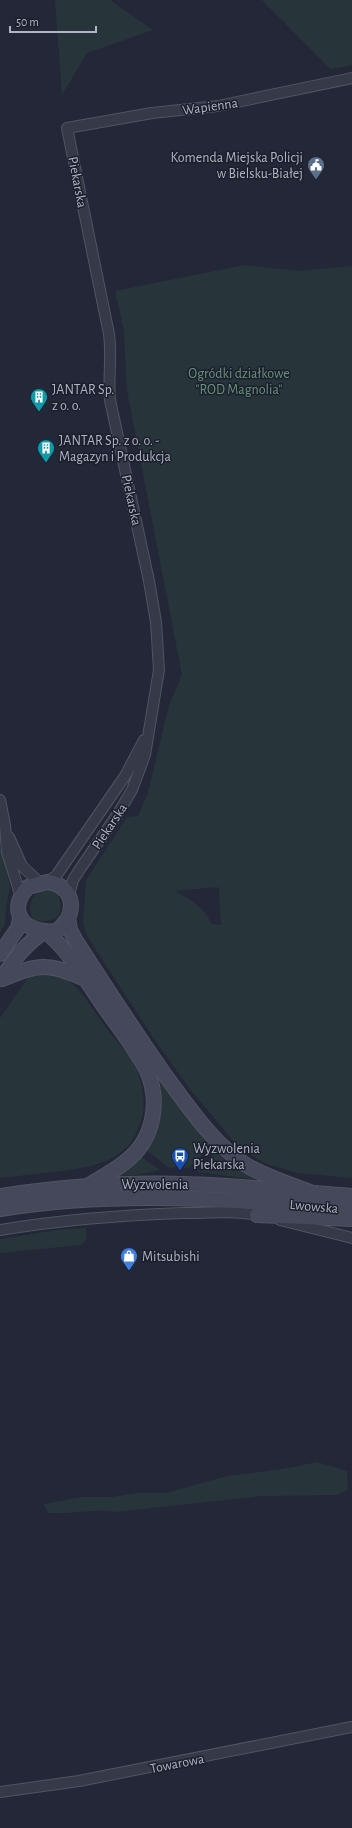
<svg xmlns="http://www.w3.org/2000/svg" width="352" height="1828" viewBox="0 0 352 1828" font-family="'Alegreya Sans',sans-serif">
<rect width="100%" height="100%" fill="#232737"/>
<path fill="#27353b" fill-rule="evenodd" d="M55,0H112L111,1L153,30L87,53L62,95Z
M262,0H352V65L330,69Z
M244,265L298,271L352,266V1178L297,1173L267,1164L249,1154L235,1143L189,1088L156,1042L88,938L85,931L83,922L86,880L127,817L138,816L148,793L169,705L182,675L127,391L124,331L115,291ZM217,887L219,889L221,925L212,924C202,905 193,901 175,891Z
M0,846L10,886L6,908L5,924L0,933Z
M54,889C61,897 66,917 51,920C45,921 41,921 35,923C24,905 32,889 54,889Z
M48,973C52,974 58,975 62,977C79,983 96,1015 107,1029C115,1041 127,1050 133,1062C142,1079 147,1102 141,1121C129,1163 92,1167 54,1172C36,1174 18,1176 0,1178V1018L28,978L34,975Z
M151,1066L212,1145L189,1168H184L183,1165L176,1164L174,1168L168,1167L146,1150C166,1120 161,1099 151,1066Z
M217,1151L230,1162L261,1180L197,1172Z
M142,1157L160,1170L136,1175L116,1176L128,1169Z
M86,1228L87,1239L81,1245L0,1253V1239L57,1230Z
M317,1462L347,1471L348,1490L337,1495L262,1496L115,1512C92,1508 71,1515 48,1513L44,1504L82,1497H112L136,1493H166L227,1476L283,1469Z"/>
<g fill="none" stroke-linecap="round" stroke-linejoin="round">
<g stroke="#515462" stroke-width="12">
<path id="street" d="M0,800L5,825L7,852L21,897
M9,837L22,866L40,883
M47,882L56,876L125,776L144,740
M69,894L73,880L80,869L117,815L132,790L145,755L159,670L156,622L149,581L110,400C108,378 112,357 109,334L67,128L152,113L218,106L352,78
M280,1220L352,1238
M0,1230C61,1220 122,1215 183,1213C208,1213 239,1210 263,1216
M0,1792L79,1781L352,1727"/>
</g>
<g stroke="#515462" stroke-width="16">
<path id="secondary" d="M47,882C57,883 67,888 70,899C72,906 71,913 67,920C64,923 63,926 59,929C54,932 50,932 44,931C19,928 9,907 28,887Z
M68,918L70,930L76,941C105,986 134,1031 165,1075C189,1107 212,1143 246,1165C266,1177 289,1184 310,1192
M45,931C70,951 86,981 105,1008C119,1028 136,1049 147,1071C161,1103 153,1141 125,1162C114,1171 101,1178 89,1185
M0,954L18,928L20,919
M1,979C15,959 24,945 45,931
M2,979C39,964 47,962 85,979
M0,1196C61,1187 121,1182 182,1184C239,1185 295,1192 352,1196
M0,1209C117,1190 234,1199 352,1210
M257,1215L352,1219"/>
</g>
<use href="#street" stroke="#363947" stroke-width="10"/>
<use href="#secondary" stroke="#44485a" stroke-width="14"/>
</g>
<defs>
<g id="civic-pin" transform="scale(0.9)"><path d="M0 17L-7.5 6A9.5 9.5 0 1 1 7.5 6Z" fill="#5c6f8a" stroke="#1b1f2c"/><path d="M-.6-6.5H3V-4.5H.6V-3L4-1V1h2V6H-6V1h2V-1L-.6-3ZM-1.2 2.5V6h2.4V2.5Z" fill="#fff"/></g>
<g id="building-pin" transform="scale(0.9)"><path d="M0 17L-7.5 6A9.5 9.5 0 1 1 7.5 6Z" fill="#0f9aa8" stroke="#1b1f2c"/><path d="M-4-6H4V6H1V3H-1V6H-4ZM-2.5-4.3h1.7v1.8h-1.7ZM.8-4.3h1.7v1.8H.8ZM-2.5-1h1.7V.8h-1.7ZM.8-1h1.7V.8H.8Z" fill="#fff"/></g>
<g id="bus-pin" transform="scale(0.9)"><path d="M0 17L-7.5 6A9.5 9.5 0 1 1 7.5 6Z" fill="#1a4fb4" stroke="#1b1f2c"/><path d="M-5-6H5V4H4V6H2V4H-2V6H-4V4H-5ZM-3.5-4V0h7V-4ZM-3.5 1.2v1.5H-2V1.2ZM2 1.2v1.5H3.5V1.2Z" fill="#fff"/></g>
<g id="shop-pin" transform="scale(0.9)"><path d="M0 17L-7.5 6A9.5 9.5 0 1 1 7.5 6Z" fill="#3f7fe0" stroke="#1b1f2c"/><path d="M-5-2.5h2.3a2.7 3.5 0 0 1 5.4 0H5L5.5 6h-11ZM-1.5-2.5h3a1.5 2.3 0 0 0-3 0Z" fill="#fff"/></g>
</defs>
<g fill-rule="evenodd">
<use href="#civic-pin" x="316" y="165"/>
<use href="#building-pin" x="39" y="397"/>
<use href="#building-pin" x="46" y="448"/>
<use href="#bus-pin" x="180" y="1156"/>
<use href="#shop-pin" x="129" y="1256"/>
</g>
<g text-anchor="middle" stroke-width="3" stroke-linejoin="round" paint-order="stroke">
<g font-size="14" fill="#b1b4c4" stroke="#1b1f2c">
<text transform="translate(210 106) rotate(-8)" y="5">Wapienna</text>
<text transform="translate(78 182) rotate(79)" y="5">Piekarska</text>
<text transform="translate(132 500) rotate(78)" y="5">Piekarska</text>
<text transform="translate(109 826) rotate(-56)" y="5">Piekarska</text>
<text x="155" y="1189">Wyzwolenia</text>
<text transform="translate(314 1206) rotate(5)" y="5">Lwowska</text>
<text transform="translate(177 1763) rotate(-11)" y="5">Towarowa</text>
</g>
<g font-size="14" fill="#b1b4c4" stroke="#1b1f2c" text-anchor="start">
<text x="303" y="162" text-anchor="end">Komenda Miejska Policji<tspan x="303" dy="16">w Bielsku-Białej</tspan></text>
<text x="52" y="394">JANTAR Sp.<tspan x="52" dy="16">z o. o.</tspan></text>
<text x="59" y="445">JANTAR Sp. z o. o. -<tspan x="59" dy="16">Magazyn i Produkcja</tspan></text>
<text x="193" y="1153">Wyzwolenia<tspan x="193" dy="16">Piekarska</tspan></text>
<text x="142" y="1261">Mitsubishi</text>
</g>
<g font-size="14" fill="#6a937c" stroke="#1b1f2c">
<text x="239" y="378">Ogródki działkowe<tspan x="239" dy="16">"ROD Magnolia"</tspan></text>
</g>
</g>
<path d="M10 26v6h86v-6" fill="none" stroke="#b1b4c4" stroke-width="2"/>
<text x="16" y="26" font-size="12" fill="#b1b4c4" stroke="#1b1f2c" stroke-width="3" paint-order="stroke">50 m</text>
</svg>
